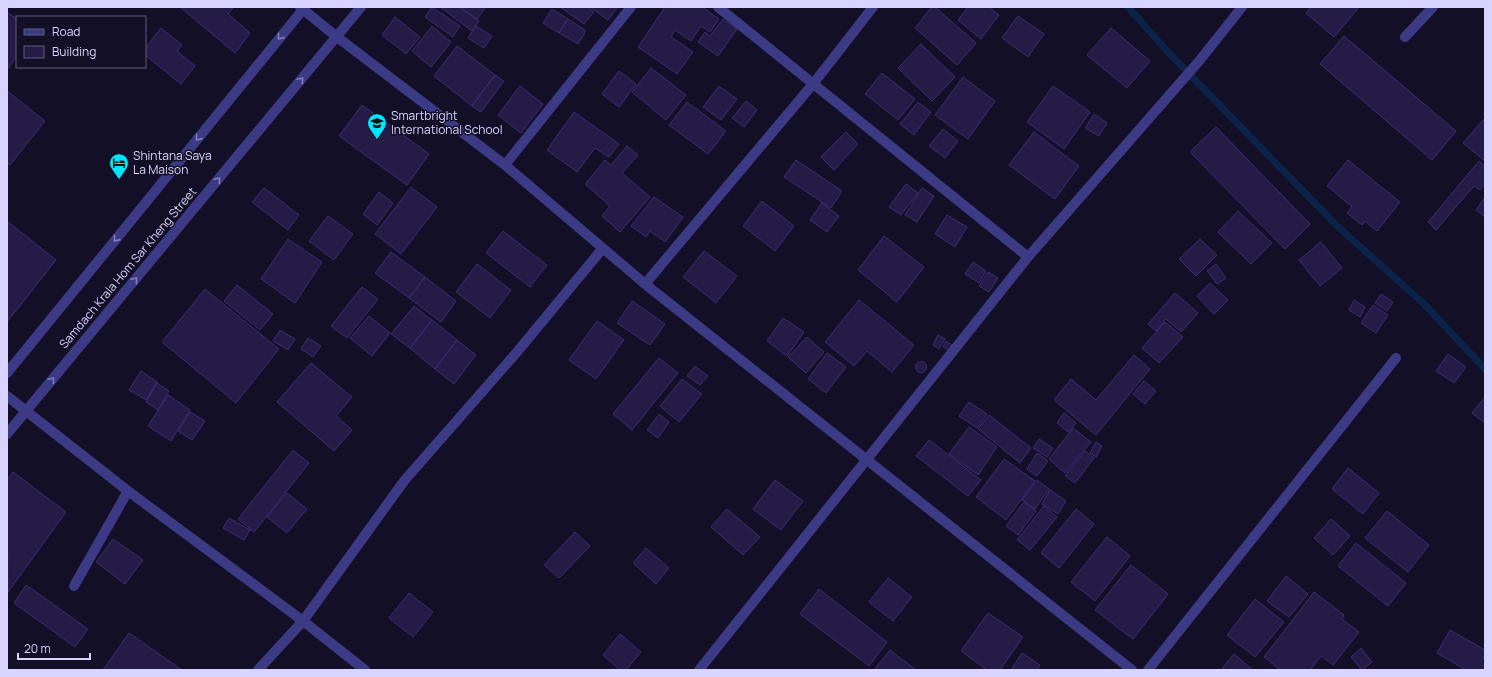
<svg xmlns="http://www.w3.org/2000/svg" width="1492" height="677" viewBox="0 0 1492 677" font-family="Manrope,sans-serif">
<rect width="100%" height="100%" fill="#130f26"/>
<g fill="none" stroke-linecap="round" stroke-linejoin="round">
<path stroke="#0c2248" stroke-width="7" d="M1128,7L1167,51L1335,224L1424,304L1485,369"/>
</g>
<path fill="#241b47" stroke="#3b2d73" d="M180,7H234L228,14L250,33L235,53Z
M432,7L460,26L453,37L425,17Z
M440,7H459L479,21L472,31Z
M460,7H486L477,19Z
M560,7H587L594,12L584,24Z
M590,7H618L608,20Z
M665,7H702L719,19L710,32L701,26L691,41L675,30L671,37L693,52L677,74L638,47Z
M932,7H935L976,43L957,65L915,28Z
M968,7H989L999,15L981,39L958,20Z
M1311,7H1359L1334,37L1306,13Z
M552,9L568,19L559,33L543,23Z
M7,12L17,19V56L7,70Z
M1018,16L1044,34L1028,57L1002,38Z
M395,17L420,37L406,54L382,35Z
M568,19L586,31L578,44L559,33Z
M723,19L737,29L718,56L698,42L705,32L710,36Z
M432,26L451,42L431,67L412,51Z
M476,26L492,36L484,48L468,38Z
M161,28L182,45L177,51L195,66L181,84L145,55V48Z
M1111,28L1150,61L1127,88L1087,55Z
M1344,36L1456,131L1432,160L1320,64Z
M921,44L955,77L932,101L898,68Z
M457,46L495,75L472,106L434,76Z
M651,68L686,95L666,120L632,92Z
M619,71L636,84L619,107L602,94Z
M882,73L915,99L898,120L865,94Z
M495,75L504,81L481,112L472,106Z
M963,77L995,101L968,139L935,115Z
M520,86L543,104L521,133L498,115Z
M719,86L737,99L721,120L703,107Z
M1053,86L1090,112L1064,149L1027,122Z
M7,91L45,121L10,165L7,163Z
M746,101L757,110L744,127L732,118Z
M687,102L726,131L708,154L669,125Z
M918,102L931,112L914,135L900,124Z
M362,105L429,154L407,185L339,136Z
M574,112L619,144L609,157L595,148L577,172L547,150Z
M1094,114L1107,123L1099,136L1085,128Z
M1485,118V161L1463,143Z
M1216,127L1310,224L1285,249L1190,152Z
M943,129L958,141L945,158L929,146Z
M846,132L858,144L834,170L821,157Z
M1034,132L1079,166L1055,199L1009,165Z
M627,146L638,155L622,173L650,197L620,232L602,216L610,206L585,184L605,160L611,165Z
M796,160L842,191L831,208L784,177Z
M1348,160L1400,202L1377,231L1365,221L1362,225L1347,213L1352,207L1327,186Z
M1479,161L1485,166V184L1480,190L1474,186L1436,230L1428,222Z
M906,184L918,193L901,215L889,207Z
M411,187L437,207L401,254L375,234Z
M264,188L299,215L288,230L252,202Z
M922,188L934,196L917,222L905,215Z
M379,192L393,203L377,225L363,214Z
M654,197L683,217L665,242L650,231L646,237L631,226Z
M1485,197V217L1476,210Z
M762,201L794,226L775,251L743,226Z
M822,203L839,216L827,232L810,220Z
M1238,211L1272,243L1251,264L1218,232Z
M947,215L967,227L955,247L935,234Z
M328,216L353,234L334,260L309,241Z
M7,221L56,260L7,322Z
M503,231L547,265L530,287L486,253Z
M884,236L924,267L897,302L858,270Z
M288,239L322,262L295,303L261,279Z
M1200,239L1217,255L1196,276L1179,259Z
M1321,242L1342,268L1320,286L1299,260Z
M704,251L737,276L716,303L683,277Z
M391,252L425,277L409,298L375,273Z
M973,262L986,271L979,283L965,274Z
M477,264L511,290L490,318L456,292Z
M1216,264L1226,278L1217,284L1207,271Z
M988,272L998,278L989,292L979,286Z
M425,277L456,301L441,322L409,298Z
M1210,283L1228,300L1214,314L1197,296Z
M237,285L273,314L260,330L224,301Z
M362,287L378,299L347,338L331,326Z
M205,289L279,349L236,403L162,342Z
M1175,293L1198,313L1181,332L1166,319L1156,331L1148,324Z
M1381,294L1393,302L1387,311L1375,303Z
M859,300L914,345L892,372L867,351L854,366L825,342Z
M1354,300L1365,307L1360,317L1349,310Z
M632,301L665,324L650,345L617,323Z
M1373,305L1388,315L1376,333L1361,323Z
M414,306L432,320L410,348L391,334Z
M369,316L390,333L372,356L350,338Z
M783,318L804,332L787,356L767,341Z
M432,320L457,340L435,369L410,348Z
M597,321L624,340L596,379L569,360Z
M1165,322L1183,337L1159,363L1142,348Z
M280,330L295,339L288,350L273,341Z
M938,335L945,339L939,349L933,345Z
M807,337L824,352L806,373L788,357Z
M308,338L321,346L313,357L301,349Z
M457,340L476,355L454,384L435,369Z
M946,341L953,346L950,351L943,347Z
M827,353L846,367L826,393L808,379Z
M1448,354L1466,367L1454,383L1436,371Z
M1134,355L1150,369L1096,435L1054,400L1071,379L1096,400Z
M659,358L678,373L632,430L613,414Z
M915.5 367a5.5 5.5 0 1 1 11 0a5.5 5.5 0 1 1-11 0Z
M311,363L352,397L336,416L352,430L334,451L277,402Z
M695,366L708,376L700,385L687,376Z
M141,371L157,382L146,400L129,390Z
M682,379L702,394L679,422L660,406Z
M1144,381L1156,391L1145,404L1133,394Z
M157,383L169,391L158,410L146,402Z
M168,395L190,410L171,441L148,426Z
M1485,397V423L1472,413Z
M969,402L987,414L977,428L959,416Z
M190,412L205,421L192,440L178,431Z
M1064,413L1076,423L1068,432L1057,423Z
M659,414L669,422L658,438L647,430Z
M989,415L1031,448L1020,463L978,429Z
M969,427L997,447L978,475L949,454Z
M1073,428L1091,442L1065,473L1049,459Z
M1039,439L1053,448L1047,457L1033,448Z
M929,440L981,480L968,496L916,456Z
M1096,442L1102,446L1096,457L1090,453Z
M293,450L309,463L254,532L238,519Z
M1085,451L1094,458L1075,483L1065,476Z
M1037,453L1048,461L1037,476L1027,469Z
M1004,459L1035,481L1006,520L976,497Z
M1348,468L1379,493L1363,514L1332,489Z
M13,472L66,512L8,592L7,480Z
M775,480L803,501L781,530L753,509Z
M1037,480L1049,489L1035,509L1022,500Z
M1050,490L1066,501L1058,514L1042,504Z
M287,493L307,509L287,533L267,517Z
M1024,502L1036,511L1018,535L1006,526Z
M1044,506L1057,517L1030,550L1017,540Z
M727,509L760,537L743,555L711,527Z
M1076,509L1094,524L1059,568L1041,553Z
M1387,511L1429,545L1408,572L1365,538Z
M229,518L250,530L244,540L223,528Z
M1331,519L1350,536L1333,555L1314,538Z
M575,532L590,546L559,578L544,565Z
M1107,537L1130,556L1095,601L1071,582Z
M113,539L143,560L125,584L96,562Z
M1356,543L1406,583L1388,606L1338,566Z
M646,548L669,568L656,584L633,563Z
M1131,565L1168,594L1133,639L1095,610Z
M1286,576L1308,594L1289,617L1267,601Z
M888,578L912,597L893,621L869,602Z
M26,585L88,629L75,647L14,603Z
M819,589L887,642L869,666L800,614Z
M1314,592L1344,615L1342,619L1359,632L1333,665L1321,656L1310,670H1281L1264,657Z
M409,593L433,612L413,637L389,618Z
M1255,599L1284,622L1255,657L1227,635Z
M988,613L1023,637L1000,670H987L961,651Z
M1450,630L1485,650V655L1481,662L1485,665L1484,670H1466L1437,653Z
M129,633L182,670H103Z
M620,634L641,652L626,670H620L603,655Z
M1361,648L1372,662L1362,670L1351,657Z
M890,650L916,670H874Z
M1022,653L1040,665L1037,670H1011Z
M1234,654L1253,670H1221Z"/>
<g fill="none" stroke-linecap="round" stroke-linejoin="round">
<path stroke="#3d3a85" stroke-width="10" d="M1405,37L1433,7"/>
<path stroke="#3d3a85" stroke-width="10" d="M300,7L337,37L505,165L645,284L1132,670
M718,7L1028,257
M505,165L631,7
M645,284L813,84L873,7
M7,396L128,491L303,621L365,670
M74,586L128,491
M258,670L303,621L404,481L517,352L603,248
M699,670L1028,257L1200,60L1242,7
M1148,670L1396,358"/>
<path stroke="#3d3a85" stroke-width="10" d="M7,373L305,7
M7,434L361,7"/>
</g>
<defs><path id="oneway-chevron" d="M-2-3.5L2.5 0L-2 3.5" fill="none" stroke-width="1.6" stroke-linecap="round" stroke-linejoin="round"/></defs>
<g stroke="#837fbc">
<use href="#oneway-chevron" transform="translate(280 37) rotate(129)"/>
<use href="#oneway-chevron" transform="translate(301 80) rotate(-50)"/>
<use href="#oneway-chevron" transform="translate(198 138) rotate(129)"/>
<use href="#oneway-chevron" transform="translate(218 180) rotate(-50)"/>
<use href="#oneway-chevron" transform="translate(116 239) rotate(129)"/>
<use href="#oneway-chevron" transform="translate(135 280) rotate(-50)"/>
<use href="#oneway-chevron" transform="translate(52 380) rotate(-50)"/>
</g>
<defs>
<g id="school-pin" transform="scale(1)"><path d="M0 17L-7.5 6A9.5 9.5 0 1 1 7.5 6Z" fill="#00e5ff" stroke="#130f26"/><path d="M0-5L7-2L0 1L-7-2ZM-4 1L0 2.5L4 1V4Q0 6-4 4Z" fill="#111"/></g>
<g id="hotel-pin" transform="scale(1)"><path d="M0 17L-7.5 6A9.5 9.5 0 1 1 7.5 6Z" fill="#00e5ff" stroke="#130f26"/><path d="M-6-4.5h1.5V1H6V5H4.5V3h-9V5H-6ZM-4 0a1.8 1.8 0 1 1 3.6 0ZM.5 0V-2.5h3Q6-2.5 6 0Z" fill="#111"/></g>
</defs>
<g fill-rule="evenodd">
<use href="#school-pin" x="377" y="123"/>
<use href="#hotel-pin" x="119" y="163"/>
</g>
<g text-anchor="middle" stroke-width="3" stroke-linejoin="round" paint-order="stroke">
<g font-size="12" fill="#d9d4ff" stroke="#130f26" text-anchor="start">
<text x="391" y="120">Smartbright<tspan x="391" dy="14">International School</tspan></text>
<text x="133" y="160">Shintana Saya<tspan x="133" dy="14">La Maison</tspan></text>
</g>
<g font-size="12" fill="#d9d4ff" stroke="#130f26">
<text transform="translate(128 268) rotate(-50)" y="4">Samdach Krala Hom Sar Kheng Street</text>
</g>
</g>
<rect width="1492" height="677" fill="none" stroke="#d9d4ff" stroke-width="16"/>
<rect x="16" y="16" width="130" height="52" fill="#130f26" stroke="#625e7d"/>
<rect x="24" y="29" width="20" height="6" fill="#3d3a85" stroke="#625e7d"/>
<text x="52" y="36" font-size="12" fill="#d9d4ff">Road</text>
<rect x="24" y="46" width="20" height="12" fill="#241b47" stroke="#625e7d"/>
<text x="52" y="56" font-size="12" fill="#d9d4ff">Building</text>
<path d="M18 653v6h72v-6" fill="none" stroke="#d9d4ff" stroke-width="2"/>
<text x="24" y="653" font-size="12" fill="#d9d4ff" stroke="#130f26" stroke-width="3" paint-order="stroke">20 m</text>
</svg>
